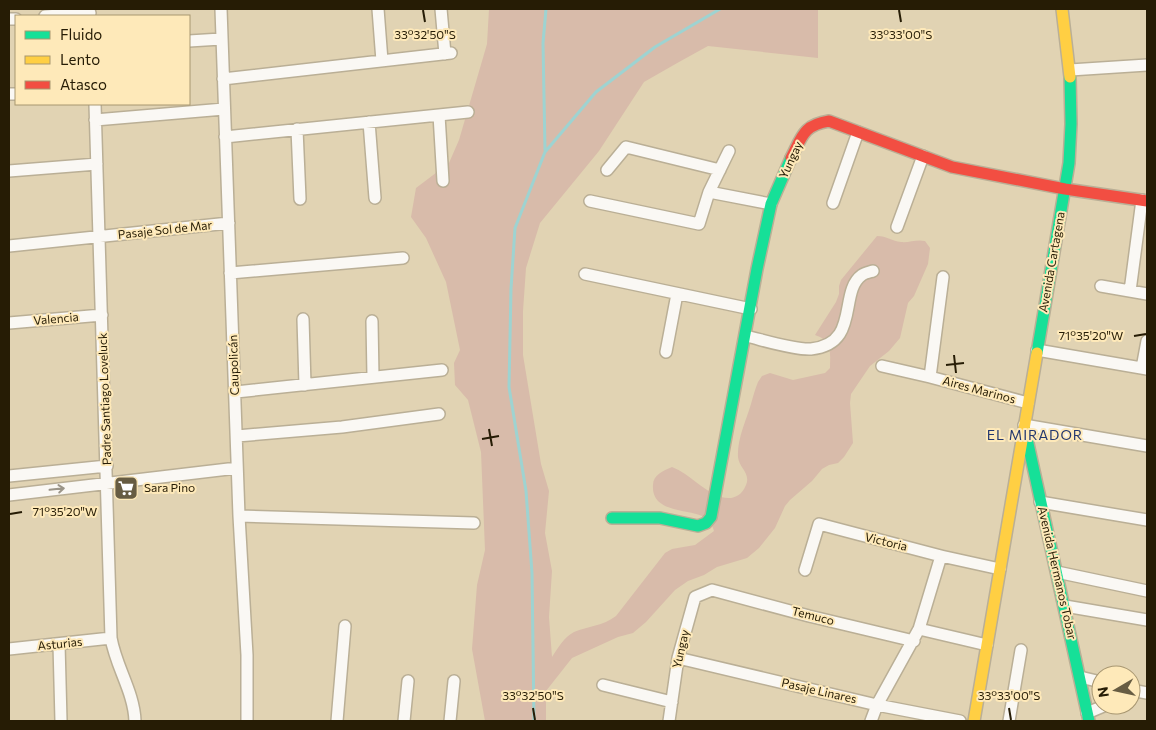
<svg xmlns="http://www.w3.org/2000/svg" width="1156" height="730" viewBox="0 0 1156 730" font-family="Commissioner,sans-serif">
<rect width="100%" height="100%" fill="#e1d3b3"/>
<path fill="#d8bbaa" d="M489,9H818V58L708,46L679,62L644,82L599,151L540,223L526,268L523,311V355L541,464L549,491L545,533L552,571L549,617L552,657C558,648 564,637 574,632C588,626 603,626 616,616L665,553L672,549L695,545L714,531C712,524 709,519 702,516C686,509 651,512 653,485C653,475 663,471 672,467C690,474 703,491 721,497C732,500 741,497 746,485C751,473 739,468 738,457C737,439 746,421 751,404C753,397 755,389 758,382L762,376L770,373L793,380L825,373L830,368C830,352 833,341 815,335L836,302L839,294V286L841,280L877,236C887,236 892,241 901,242C909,243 916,239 925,241L930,248L928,264L914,296L908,303L900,338L889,351L870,366L851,394L850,403L853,443L844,457L838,463L829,465L822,469L812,481L790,500L785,506L775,528L759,548L747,558L717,567L704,575L688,581L675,590L646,622L633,633L618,637L572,658L546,691V721H485L472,649L477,585L485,550L481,452L468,400L455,385L454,363L460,350L446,282L426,238L411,217L416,188L449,163L459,140L487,44Z"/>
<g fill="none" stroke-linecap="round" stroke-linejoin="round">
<path stroke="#9ed3d1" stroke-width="3" d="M545,150L543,43L546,9
M534,721L532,573L526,491L509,387L511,289L515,228L545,152L596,92L655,47L720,9"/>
<g stroke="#baaf96" stroke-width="14">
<path id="street" d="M221,9L239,516L247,655V721
M378,9L382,61
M441,9L445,54
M45,16L90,13
M9,19H16
M189,41L221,39
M1070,70L1147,65
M223,79L451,53
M9,94H16
M95,104L111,638C116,667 134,692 135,721
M439,115L443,181
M95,120L224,109
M369,122L375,198
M297,129L300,199
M225,137L468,112
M607,170L626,147L720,170
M9,171L97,164
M709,192L729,151
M590,201L699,224L709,192L771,204
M833,203L858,132
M897,227L923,156
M9,246L229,223
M230,273L403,258
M585,274L751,309
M1101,286L1147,294
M1130,291L1142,200
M303,319L305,385
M372,321L373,377
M9,323L102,315
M746,336C763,340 794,350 811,349C861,344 838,292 862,275C865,273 870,272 873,271
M1037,350L1147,369
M666,352L677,294
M882,366L930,377L1028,403
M1142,368L1147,341
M930,377L943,277
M236,392L442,370
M1024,425L1147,446
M237,436L342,427L439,414
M9,476L107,466
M9,495L237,468
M1040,502L1147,520
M239,516L474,523
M805,570L819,524L941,556L1000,569
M1057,572L1147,591
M1065,606L1147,620
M919,629L987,645
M59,644L61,721
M9,649L111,638
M678,658L877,705L960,721
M1080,677L1101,682
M603,685L672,702
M1131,690L1147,693
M1087,713L1106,705
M337,721L345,626
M404,721L408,681
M450,721L454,681
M669,721L678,658L695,597L712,590L809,616L914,641
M871,721L877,705L919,629L941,556
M1009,721L1021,650"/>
</g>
<g stroke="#baaf96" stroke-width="14">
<path id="fast" d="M1037,353L1069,163L1071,124L1070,77
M1025,430L1089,721
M612,518H660L698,526L706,523L711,517L757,269L771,204L791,158"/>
</g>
<g stroke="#baaf96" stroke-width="14">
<path id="slow" d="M1062,9L1070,77
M974,721L1037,353"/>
</g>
<g stroke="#baaf96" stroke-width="14">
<path id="jam" d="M791,158C802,137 803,125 829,121L952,167L1065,189L1147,201"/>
</g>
<use href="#street" stroke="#faf8f4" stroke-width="11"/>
<use href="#fast" stroke="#16e098" stroke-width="11"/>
<use href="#slow" stroke="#ffcf43" stroke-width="11"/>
<use href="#jam" stroke="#f24e42" stroke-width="11"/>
</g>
<defs><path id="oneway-shaft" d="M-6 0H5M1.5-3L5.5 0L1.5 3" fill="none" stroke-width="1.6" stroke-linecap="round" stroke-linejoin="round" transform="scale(1.25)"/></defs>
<use stroke="#9b9588" href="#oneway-shaft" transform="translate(57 489) rotate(-6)"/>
<path fill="none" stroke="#261c05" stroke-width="2" d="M423,10L425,22M899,10L901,22M1134,336L1146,334M954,355L956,373M946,365L964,363M489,429L492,446M482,439L499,436M10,514L22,512M533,708L535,720M1009,708L1011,720"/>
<defs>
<g id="supermarket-square" transform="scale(1.25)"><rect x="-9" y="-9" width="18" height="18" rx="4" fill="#675c42" stroke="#fee9b9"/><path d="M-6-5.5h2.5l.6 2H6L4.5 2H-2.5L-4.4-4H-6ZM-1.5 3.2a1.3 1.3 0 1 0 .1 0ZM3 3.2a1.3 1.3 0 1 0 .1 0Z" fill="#fff"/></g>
</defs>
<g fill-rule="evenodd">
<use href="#supermarket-square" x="126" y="488"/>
</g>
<g text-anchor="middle" stroke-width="4" stroke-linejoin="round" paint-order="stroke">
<g font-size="12" fill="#261c05" stroke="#fee9b9">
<text transform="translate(791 160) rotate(-65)" y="4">Yungay</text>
<text transform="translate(165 230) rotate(-6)" y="4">Pasaje Sol de Mar</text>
<text transform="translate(1052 262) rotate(-80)" y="4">Avenida Cartagena</text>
<text transform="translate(56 319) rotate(-5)" y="4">Valencia</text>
<text transform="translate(234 365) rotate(-92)" y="4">Caupolicán</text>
<text transform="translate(979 390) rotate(15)" y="4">Aires Marinos</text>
<text transform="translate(105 399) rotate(-92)" y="4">Padre Santiago Loveluck</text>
<text transform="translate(886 542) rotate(14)" y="4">Victoria</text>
<text transform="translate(1057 573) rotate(77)" y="4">Avenida Hermanos Tobar</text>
<text transform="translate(813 616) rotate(14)" y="4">Temuco</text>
<text transform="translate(60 644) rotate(-6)" y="4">Asturias</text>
<text transform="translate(681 649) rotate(-77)" y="4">Yungay</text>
<text transform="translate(819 691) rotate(13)" y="4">Pasaje Linares</text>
</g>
<g font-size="12" fill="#261c05" stroke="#fee9b9" text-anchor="start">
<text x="144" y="492">Sara Pino</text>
</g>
<g font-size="14" letter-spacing="1" fill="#23376f" stroke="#fee9b9">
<text x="1035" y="440">EL MIRADOR</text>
</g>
</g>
<g font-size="12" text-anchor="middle" fill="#261c05" stroke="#fee9b9" stroke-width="4" stroke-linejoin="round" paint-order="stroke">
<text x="425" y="39">33°32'50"S</text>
<text x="901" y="39">33°33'00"S</text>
<text x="1091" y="340">71°35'20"W</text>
<text x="65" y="516">71°35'20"W</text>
<text x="533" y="700">33°32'50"S</text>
<text x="1009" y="700">33°33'00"S</text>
</g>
<rect width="1156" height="730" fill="none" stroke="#261c05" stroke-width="20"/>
<rect x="15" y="15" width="175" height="90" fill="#fee9b9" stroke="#a89771"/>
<rect x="25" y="31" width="25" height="8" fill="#16e098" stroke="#a89771"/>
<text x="60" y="40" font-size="15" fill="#261c05">Fluido</text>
<rect x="25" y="56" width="25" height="8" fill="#ffcf43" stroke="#a89771"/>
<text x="60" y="65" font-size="15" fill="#261c05">Lento</text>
<rect x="25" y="81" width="25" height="8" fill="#f24e42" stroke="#a89771"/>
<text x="60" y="90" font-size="15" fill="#261c05">Atasco</text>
<g transform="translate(1116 690) rotate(261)"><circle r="24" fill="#fee9b9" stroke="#a89771"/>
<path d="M0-4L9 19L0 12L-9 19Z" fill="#675c42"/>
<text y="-8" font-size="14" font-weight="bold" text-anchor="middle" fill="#261c05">N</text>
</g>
</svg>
